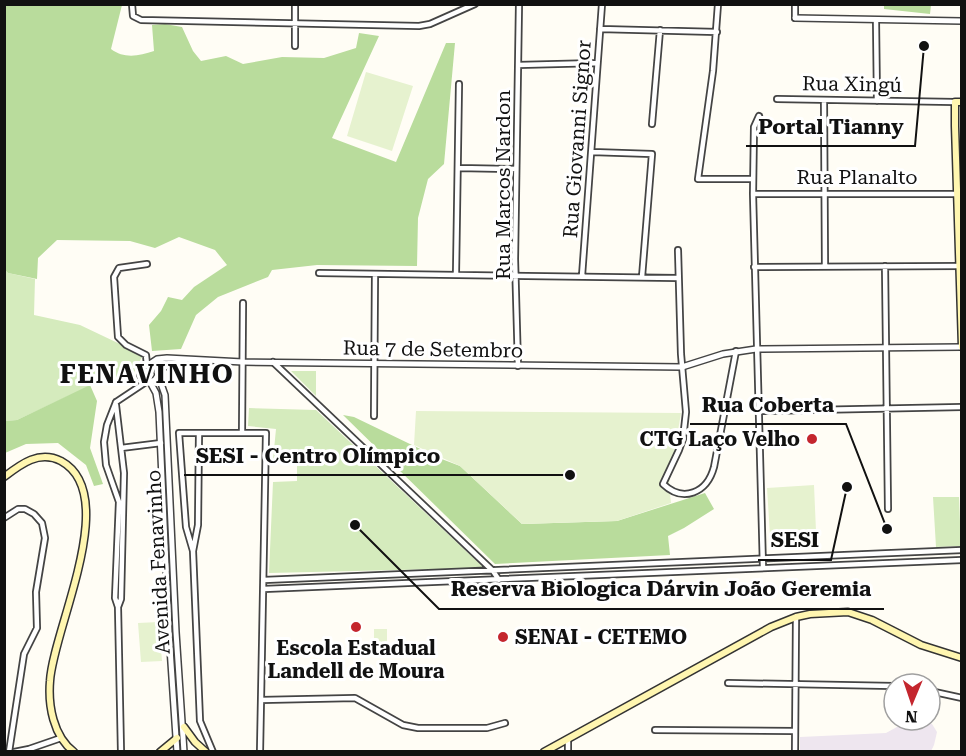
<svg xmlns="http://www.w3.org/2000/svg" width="966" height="756" viewBox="0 0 966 756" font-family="'Roboto Serif',serif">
<rect width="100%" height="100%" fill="#fffdf5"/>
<path fill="#eee6ef" d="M919,721L932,724L937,732L934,745L931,751H800V737L886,733L906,722Z"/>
<path fill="#d5ebbd" d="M4,269L8,273L35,279L34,315L80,325L143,355L129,382L111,376L17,420L5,421Z
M291,371H316V396Z
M249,408L316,410L484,568L269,573L273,482L297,481V462L273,460L276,429L248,426Z
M933,497H959L961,546L936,547Z"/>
<path fill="#b9dc9c" d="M4,5H122L111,49C124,59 139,56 154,51L152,25L165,24L182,27L193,51L201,61L226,56L243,64L282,57L324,58L356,48L359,33L379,36L332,138L396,162L446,43H455L444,164L428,179L418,218L417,266L317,265L272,270L268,277L218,297L196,315L181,349L152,351L149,325L161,311L168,297L182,300L194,287L227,265L215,250L179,237L155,248L130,241L57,240L38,258L37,279L8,273L4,269Z
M884,5V4L931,5L930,14L884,9Z
M90,385L97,401L90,448L103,484L94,486L86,465L58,443L26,444L5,453V421L17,420Z
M343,415L354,417L439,458L460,466L522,524L617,521L705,493L714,509L684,528L668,536L670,555L495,564Z"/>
<path fill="#e6f2cf" d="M366,72L413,86L392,151L347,136Z
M416,411L681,413L669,484L671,503L617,521L522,524L460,466L414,445Z
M814,485L816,531L770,535L767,488Z
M159,622L162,661L141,662L138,623Z
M374,629H387V649H374Z"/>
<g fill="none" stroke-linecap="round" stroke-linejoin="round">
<g stroke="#444" stroke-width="8">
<path id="minor" d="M132,4L133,16L141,20L419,26L430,24L475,4
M295,4V46
M718,4L713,71L698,179H753
M795,18V4
M876,20L877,101
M600,29L717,32
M518,65L597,63
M777,99L955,102
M824,100L825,266
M759,116L754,127L753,194L763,568
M652,124L660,30
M592,152L652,154L642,277
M458,168L516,169
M753,194H956
M678,250L681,354L686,412L683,439L679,450L663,484C683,503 707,493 714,467L736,351
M147,264L119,268L114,277L118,337L126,345L146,355L147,365
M885,266L888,509
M754,267L961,266
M319,273L678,278
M456,274L459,84
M582,276L602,4
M273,362L493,571L499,580
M518,366L515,259L519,4
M116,402L107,425L104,442L106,465L119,502L115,598L118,607L121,752
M116,402L146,382
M116,405L124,473L121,599L118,607
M758,411L962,407
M374,416L375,274
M242,433L243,303
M121,448L161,443
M4,518L18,509H25L34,514L42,523L45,538L36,592L37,628L24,654L9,752
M193,551L198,525L199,433
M264,580L962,550
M264,589L962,560
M728,683L894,686
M930,691L962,698
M261,700L355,698L403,725L418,728H487L505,723
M655,730L795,731
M14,752L29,749L61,738
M213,752L200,721L193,551L186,527L179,433H266L260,752
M568,752V739
M795,752L796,617"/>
</g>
<g stroke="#444" stroke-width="8">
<path id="tertiary" d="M795,18L962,21
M140 373a9 9 0 1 1 18 0a9 9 0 1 1-18 0Z
M148,365L157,359L167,358L243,362L682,367L723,354L756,349L961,347
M157,370L180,361
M157,372L165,395L176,632L184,752
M150,382L156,393L159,412L169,633L177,752"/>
</g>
<g stroke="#333" stroke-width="9">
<path id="secondary" d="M962,102H955V126L962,347
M4,477C21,464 39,450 61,461C122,494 53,629 50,681C48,705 53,736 74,752
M184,727L195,742L206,752
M160,752L177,738
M544,752L771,627L796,617L810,614L848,612L872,620L921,645L962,658"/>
</g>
<use href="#minor" stroke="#fff" stroke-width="4.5"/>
<use href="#tertiary" stroke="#fff" stroke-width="5"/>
<use href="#secondary" stroke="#fff6b0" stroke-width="6"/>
</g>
<g fill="#c4262e" stroke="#fff" stroke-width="2">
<circle cx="812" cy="439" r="6"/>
<circle cx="356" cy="627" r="6"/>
<circle cx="503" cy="637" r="6"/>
</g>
<g text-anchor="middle" stroke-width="6" stroke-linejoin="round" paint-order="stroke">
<g font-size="20" fill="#111" stroke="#fff">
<text transform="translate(852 84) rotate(1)" y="7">Rua Xingú</text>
<text transform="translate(577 139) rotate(-86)" y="7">Rua Giovanni Signor</text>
<text x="857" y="184">Rua Planalto</text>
<text transform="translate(503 185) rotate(-90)" y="7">Rua Marcos Nardon</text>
<text transform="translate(433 349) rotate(1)" y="7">Rua 7 de Setembro</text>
<text transform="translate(158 562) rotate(-93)" y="7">Avenida Fenavinho</text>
</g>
<g font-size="20" font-weight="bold" fill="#111" stroke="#fff" text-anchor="end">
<text x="800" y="446">CTG Laço Velho</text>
<text x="515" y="644" text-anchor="start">SENAI - CETEMO</text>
<text x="356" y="655" text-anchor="middle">Escola Estadual<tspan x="356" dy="23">Landell de Moura</tspan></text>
</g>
<g font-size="26" font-weight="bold" letter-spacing="1.5" fill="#111" stroke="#fff">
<text x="147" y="383">FENAVINHO</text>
</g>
</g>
<path fill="none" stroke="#111" stroke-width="2" d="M924 46L915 146H746M887 529L846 424H690M570 475L453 475H184M847 487L831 560H758M355 525L439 609H884"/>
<g fill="#111" stroke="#fff" stroke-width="2">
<circle cx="924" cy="46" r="6"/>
<circle cx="887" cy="529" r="6"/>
<circle cx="570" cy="475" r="6"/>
<circle cx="847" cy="487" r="6"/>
<circle cx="355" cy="525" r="6"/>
</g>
<g font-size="21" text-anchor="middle" font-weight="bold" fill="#111" stroke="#fff" stroke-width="6" stroke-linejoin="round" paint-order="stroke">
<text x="831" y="134">Portal Tianny</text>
<text x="768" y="412">Rua Coberta</text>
<text x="318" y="463">SESI - Centro Olímpico</text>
<text x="795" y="547">SESI</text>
<text x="661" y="596">Reserva Biologica Dárvin João Geremia</text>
</g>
<rect width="966" height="756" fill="none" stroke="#111111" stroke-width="12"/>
<g transform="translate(912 702) rotate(182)"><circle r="28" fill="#ffffff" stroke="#a0a0a0" stroke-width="1.5"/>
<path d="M0-4.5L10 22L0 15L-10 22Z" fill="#c4262e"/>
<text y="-9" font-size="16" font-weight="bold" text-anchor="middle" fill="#111111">N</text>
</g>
</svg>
